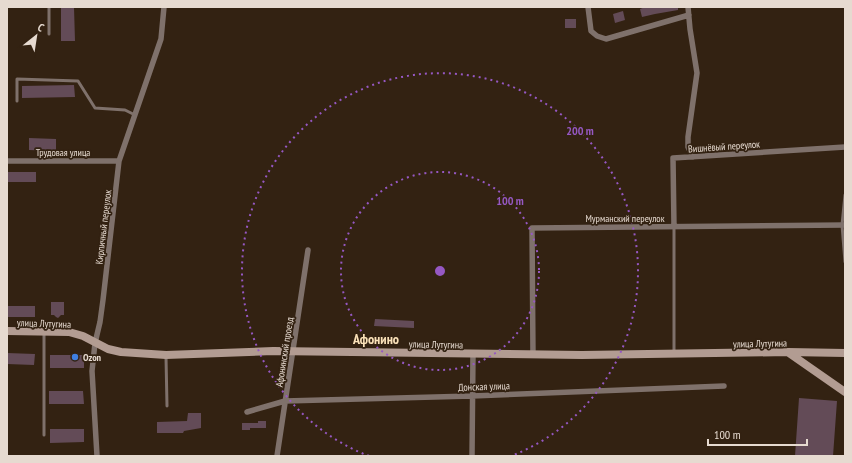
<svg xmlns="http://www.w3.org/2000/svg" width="852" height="463" viewBox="0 0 852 463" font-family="'PT Sans Narrow',sans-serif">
<rect width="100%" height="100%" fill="#332212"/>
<path fill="#634b57" d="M61,7H74L75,41H61Z
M645,7H678V10L655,14L642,17L640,9Z
M623,11L625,20L615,23L613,14Z
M565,19H576V28H565Z
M74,85L75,97L22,98V86Z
M29,138L56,139V151L29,150Z
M7,172H36V182H7Z
M51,302H64V315H61L58,318L56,317L54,315H51Z
M7,306H35V317H7Z
M375,319L414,321V328L374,326Z
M7,353L35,354L34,365L7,364Z
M50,355H84V368H50Z
M49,391H83L84,404H49Z
M799,398L837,401L833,456H795Z
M188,413H201V428L184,431L183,433H157V422L187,421Z
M258,421H266V428H250V430H242V423H258Z
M50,429H84V442L50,443Z"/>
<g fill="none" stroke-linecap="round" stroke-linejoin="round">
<path stroke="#7f716b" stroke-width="3" d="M49,34V7
M17,101V79L78,81L95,108L125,110L135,115
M845,195L842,225L845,262
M674,353V227
M166,357L167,406
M44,435V332"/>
<path stroke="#7f716b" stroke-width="5.5" d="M588,7L591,31L597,36L606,39L689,15
M688,7L690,29L697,73L688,137V147L693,157
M7,161H119
M674,227L673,158L845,147
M533,355L532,228L845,225
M247,412L285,401L472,396L724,386
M97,456L92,371L95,343L100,322L103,300L119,161L161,39L164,7
M277,456L308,250
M472,456L473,354"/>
<path stroke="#b29c92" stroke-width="8" d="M7,331L69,332L83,336L108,349L121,352L166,355L273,351L582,355L788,352L845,353
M789,353L845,392"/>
</g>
<g fill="none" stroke="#9658c3" stroke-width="2" stroke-dasharray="2 4">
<circle cx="440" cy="271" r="99"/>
<path d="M369 456A198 198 0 1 1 511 456"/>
</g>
<circle fill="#3f7fe0" stroke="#332212" stroke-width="1.5" cx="75" cy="357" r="4"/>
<g text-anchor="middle" stroke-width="3.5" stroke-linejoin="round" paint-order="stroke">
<g font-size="10" fill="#e6dad0" stroke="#332212">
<text transform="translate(724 146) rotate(-4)" y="4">Вишнёвый переулок</text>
<text x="63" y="156">Трудовая улица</text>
<text x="625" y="222">Мурманский переулок</text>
<text transform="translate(103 227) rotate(-83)" y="4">Кирпичный переулок</text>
<text transform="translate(44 323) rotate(2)" y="4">улица Лутугина</text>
<text transform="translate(760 343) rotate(-1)" y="4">улица Лутугина</text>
<text transform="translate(436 344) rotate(1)" y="4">улица Лутугина</text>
<text transform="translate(284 352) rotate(-81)" y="4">Афонинский проезд</text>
<text transform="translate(484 386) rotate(-2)" y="4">Донская улица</text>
</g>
<g font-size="10" font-weight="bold" fill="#e6dad0" stroke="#332212" text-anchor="start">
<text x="83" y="361">Ozon</text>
</g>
<g font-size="14" font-weight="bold" fill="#fae1b8" stroke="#332212">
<text x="376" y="344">Афонино</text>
</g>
</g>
<circle cx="440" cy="271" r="6" fill="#9658c3" stroke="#332212" stroke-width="2"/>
<g font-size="12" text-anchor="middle" font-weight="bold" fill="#9658c3" stroke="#332212" stroke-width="3.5" stroke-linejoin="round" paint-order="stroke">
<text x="580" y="135">200 m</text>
<text x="510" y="205">100 m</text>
</g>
<rect width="852" height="463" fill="none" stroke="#e6dad0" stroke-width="16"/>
<g transform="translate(36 36) rotate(30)" stroke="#332212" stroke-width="3" paint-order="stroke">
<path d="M0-3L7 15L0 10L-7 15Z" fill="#e6dad0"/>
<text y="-6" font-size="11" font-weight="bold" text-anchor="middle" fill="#e6dad0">С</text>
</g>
<path d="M708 439v6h99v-6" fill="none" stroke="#e6dad0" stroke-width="2"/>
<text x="714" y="439" font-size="12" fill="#e6dad0" stroke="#332212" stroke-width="3" paint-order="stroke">100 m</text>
</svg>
